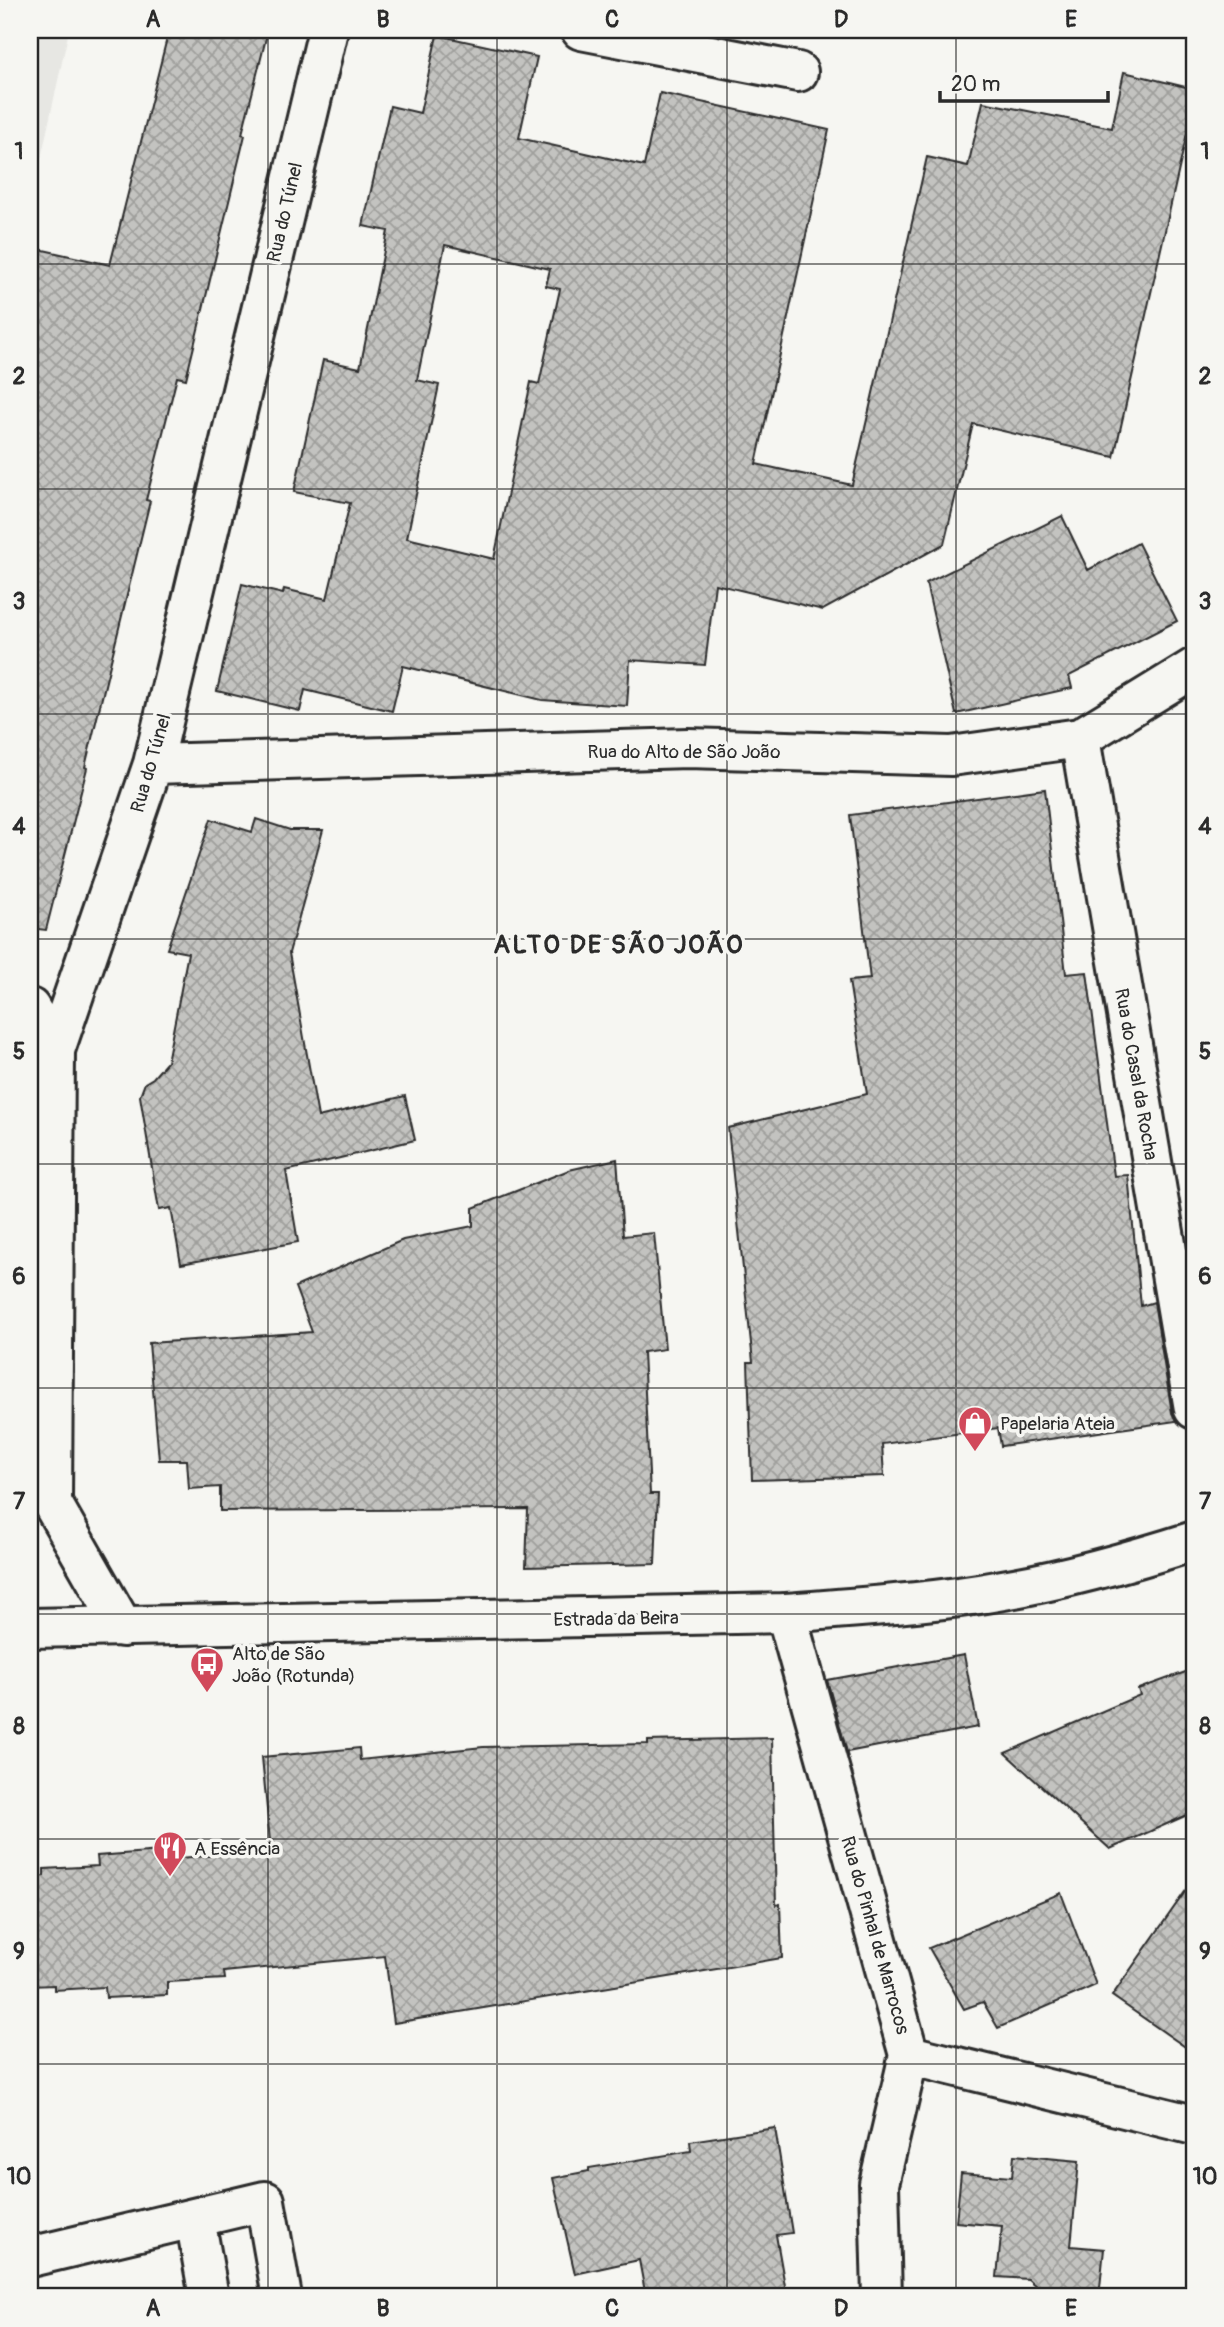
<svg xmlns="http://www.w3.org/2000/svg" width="1224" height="2327" viewBox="0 0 1224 2327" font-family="Pangolin,sans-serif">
<defs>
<pattern id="building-cross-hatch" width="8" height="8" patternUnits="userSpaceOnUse" patternTransform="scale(1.75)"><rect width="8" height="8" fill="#c3c3c0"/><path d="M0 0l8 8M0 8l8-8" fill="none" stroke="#9f9f9c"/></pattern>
</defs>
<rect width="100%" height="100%" fill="#f6f6f2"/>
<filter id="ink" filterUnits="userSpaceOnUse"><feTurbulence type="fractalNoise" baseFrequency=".0143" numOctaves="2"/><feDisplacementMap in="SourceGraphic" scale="14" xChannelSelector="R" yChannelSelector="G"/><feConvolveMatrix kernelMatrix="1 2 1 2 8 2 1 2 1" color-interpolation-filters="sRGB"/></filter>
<g filter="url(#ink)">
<path fill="#e7e7e3" d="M30,30H69L30,209Z"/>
<path fill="url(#building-cross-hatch)" stroke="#2b2b2b" stroke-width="2" fill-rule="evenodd" d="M169,30H268L242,134L245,135L186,379L177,377L146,500L150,501L85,767L87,768L46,930L30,928V247L110,265Z
M437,35L537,57L519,138L644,166L660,93L829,130L756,464L852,485L927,157L968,166L983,102L1112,128L1124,72L1194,89V102L1114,457L973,424L944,544L823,610L715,584L705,665L630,660L627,706L542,700L403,666L392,711L305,690L300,711L217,691L242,584L283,594L284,589L327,599L350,503L294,492L323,360L360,368L388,231L363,226L390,106L420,113ZM445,245L550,269L546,286L560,289L539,384L531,382L494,559L407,538L439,385L417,380Z
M1062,516L1088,570L1138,543L1177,621L1069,676L1072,688L956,714L926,583Z
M1045,789L1066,974L1087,972L1114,1176L1128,1175L1141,1306L1154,1302L1172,1413L1176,1421L1001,1446L998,1428L882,1444L884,1476L752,1480L748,1362H753L728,1128L867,1094L849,981L870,979L850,815Z
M211,819L252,832L256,819L290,830H323L289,953L318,1117L405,1096L415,1140L286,1171L298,1242L181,1264L171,1208L159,1210L140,1096L145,1083L153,1078L167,1062L188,953L167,949Z
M617,1159L623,1236L654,1233L665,1349L643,1352L650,1494H658L655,1564L526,1567L528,1509L220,1511V1487L189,1489L187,1460H159L149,1343L312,1332L295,1287L403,1240L473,1226V1208L569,1170Z
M964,1655L978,1727L847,1752L827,1680Z
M1194,1669V1812L1110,1849L1005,1753L1140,1695L1138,1689Z
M772,1738L776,1905L780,1904L782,1958L394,2023L385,1956L224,1972L225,1979L167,1982V1995L106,1998L105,1987L54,1990V1985L30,1986V1877L44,1876V1869L98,1866L97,1856L160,1851L161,1859L271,1852L262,1757L359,1748L360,1760L483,1747L648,1744V1741Z
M1194,1879V2053L1112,1996Z
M1061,1893L1096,1985L998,2028L983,2002L964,2009L929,1948Z
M775,2128L792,2233L776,2235L787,2297H646L639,2260L575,2274L553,2178L589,2171V2168L691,2151L690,2141Z
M1014,2155L1079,2161L1071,2246L1104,2249L1099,2297H1048L1028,2279L997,2277L1002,2226L956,2222L961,2173L1012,2177Z"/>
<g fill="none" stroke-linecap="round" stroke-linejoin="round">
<g stroke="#2b2b2b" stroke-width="44">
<path id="street" d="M581,30L798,72
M1080,738L1194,1409
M153,764L688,748L951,756L1080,738L1194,668
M30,1008L55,1050
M52,1503L55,1050L153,764L328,30
M52,1503L123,1627
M786,1613L909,2055L1194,2125
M195,2218L209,2297
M30,2257L265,2201L282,2297
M882,2297L879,2184L909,2055"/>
</g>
<g stroke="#2b2b2b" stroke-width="44">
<path id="secondary" d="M30,1628L786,1613C859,1607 932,1603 1003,1590C1068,1579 1131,1561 1194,1541"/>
</g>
<use href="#street" stroke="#f6f6f2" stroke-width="38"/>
<use href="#secondary" stroke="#f6f6f2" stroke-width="38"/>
</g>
</g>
<path fill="none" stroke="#2b2b2b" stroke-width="2" stroke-opacity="0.55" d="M268,30V2297M497,30V2297M727,30V2297M956,30V2297M30,264H1194M30,489H1194M30,714H1194M30,939H1194M30,1164H1194M30,1388H1194M30,1614H1194M30,1839H1194M30,2064H1194"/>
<defs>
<g id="shop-pin" transform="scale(1.75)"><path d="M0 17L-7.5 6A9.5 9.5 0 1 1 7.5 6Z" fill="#d1495b" stroke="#f6f6f2"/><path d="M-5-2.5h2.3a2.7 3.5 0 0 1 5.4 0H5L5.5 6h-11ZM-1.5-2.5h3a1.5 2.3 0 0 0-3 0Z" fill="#fff"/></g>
<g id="bus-pin" transform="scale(1.75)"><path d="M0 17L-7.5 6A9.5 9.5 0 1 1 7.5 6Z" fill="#d1495b" stroke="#f6f6f2"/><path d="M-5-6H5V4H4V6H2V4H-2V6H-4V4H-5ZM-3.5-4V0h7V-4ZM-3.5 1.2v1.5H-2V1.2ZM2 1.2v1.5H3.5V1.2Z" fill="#fff"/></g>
<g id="restaurant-pin" transform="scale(1.75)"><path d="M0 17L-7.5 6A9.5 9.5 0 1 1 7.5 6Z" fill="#d1495b" stroke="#f6f6f2"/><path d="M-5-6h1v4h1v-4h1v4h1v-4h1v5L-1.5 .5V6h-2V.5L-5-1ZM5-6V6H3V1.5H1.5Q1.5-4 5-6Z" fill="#fff"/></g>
</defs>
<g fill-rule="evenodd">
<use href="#shop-pin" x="975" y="1423"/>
<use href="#bus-pin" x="207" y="1664"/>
<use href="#restaurant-pin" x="170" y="1848"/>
</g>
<g text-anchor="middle" stroke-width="7" stroke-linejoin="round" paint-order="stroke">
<g font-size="19" fill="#2b2b2b" stroke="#f6f6f2">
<text transform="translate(284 212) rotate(-77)" y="7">Rua do Túnel</text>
<text x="684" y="758">Rua do Alto de São João</text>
<text transform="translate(150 763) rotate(-74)" y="7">Rua do Túnel</text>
<text transform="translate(1137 1074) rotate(80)" y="7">Rua do Casal da Rocha</text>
<text transform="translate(616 1618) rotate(-1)" y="7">Estrada da Beira</text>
<text transform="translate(876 1935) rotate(74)" y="7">Rua do Pinhal de Marrocos</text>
</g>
<g font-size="19" fill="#2b2b2b" stroke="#f6f6f2" text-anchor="start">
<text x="1000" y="1430">Papelaria Ateia</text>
<text x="232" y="1660">Alto de São<tspan x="232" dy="22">João (Rotunda)</tspan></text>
<text x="194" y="1855">A Essência</text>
</g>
<g font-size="26" font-weight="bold" letter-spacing="2" fill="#2b2b2b" stroke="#f6f6f2">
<text x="619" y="953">ALTO DE SÃO JOÃO</text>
</g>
</g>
<rect width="1224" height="2327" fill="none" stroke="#f6f6f2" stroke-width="77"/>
<path d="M940 91v10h168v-10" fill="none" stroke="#2b2b2b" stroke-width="3.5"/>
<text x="951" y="91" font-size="21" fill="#2b2b2b" stroke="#f6f6f2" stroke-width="5" paint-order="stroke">20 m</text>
<rect x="38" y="38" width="1148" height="2250" fill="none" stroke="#2b2b2b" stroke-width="2.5"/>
<g font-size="23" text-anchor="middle" font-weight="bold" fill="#2b2b2b">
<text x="153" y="27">A</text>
<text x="383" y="27">B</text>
<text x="612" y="27">C</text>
<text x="841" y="27">D</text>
<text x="1071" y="27">E</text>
<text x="19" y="159">1</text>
<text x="1205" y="159">1</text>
<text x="19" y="384">2</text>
<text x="1205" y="384">2</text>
<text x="19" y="609">3</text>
<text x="1205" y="609">3</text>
<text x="19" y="834">4</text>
<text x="1205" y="834">4</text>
<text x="19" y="1059">5</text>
<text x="1205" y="1059">5</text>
<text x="19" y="1284">6</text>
<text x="1205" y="1284">6</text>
<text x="19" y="1509">7</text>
<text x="1205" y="1509">7</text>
<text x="19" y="1734">8</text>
<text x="1205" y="1734">8</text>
<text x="19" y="1959">9</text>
<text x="1205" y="1959">9</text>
<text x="19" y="2184">10</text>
<text x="1205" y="2184">10</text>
<text x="153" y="2316">A</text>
<text x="383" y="2316">B</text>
<text x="612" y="2316">C</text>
<text x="841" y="2316">D</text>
<text x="1071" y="2316">E</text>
</g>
</svg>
